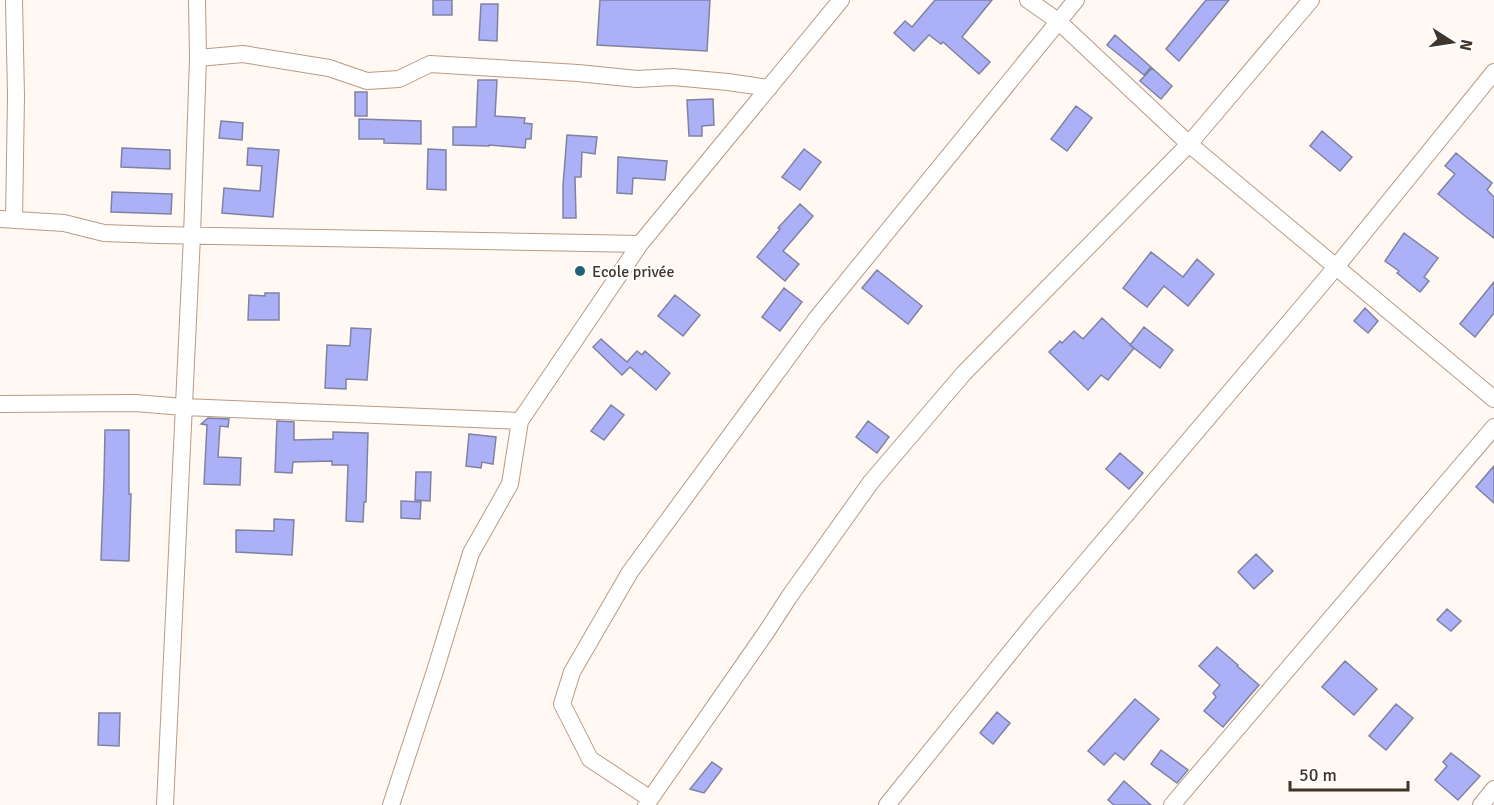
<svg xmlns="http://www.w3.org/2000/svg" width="1494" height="805" viewBox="0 0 1494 805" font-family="Signika,sans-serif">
<rect width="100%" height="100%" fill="#fff8f3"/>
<path fill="#acb1f7" stroke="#7f82a2" stroke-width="1.5" d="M433,0H452V15H433Z
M600,0H710L707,51L597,45Z
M935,0H992L962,37L990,62L979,74L943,42L941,44L929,35L914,51L894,33L905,21L912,27Z
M1206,0H1229L1179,61L1166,49Z
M481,4H498L497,41L479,40Z
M1115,35L1151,67L1144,75L1107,45Z
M1152,68L1172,86L1161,99L1140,81Z
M478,80H497L495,116L525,118L524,123L532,124L531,139H526L525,148L489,145V146L453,145V127H476Z
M355,92H367V116H355Z
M713,99L714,125L702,126V136H689L687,100Z
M1076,106L1092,118L1067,151L1051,139Z
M359,119L421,121V144L384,143V139H359Z
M221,121L243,123L242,140L219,138Z
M1322,131L1352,157L1340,171L1310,146Z
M567,135L597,137L595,154L582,152L581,177H575L576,218H563V185Z
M122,148L170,150V169L121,167Z
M248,148L279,150L273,217L222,213L224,188L260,191L262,166L247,165Z
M428,149L446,150V190L427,189Z
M804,149L821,162L800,190L782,177Z
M1456,153L1492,183L1487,190L1494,197V238L1465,216L1438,194L1455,174L1445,166Z
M618,157L667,161L665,180L633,178L632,194L617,193Z
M112,192L172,194L171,214L111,212Z
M800,204L813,216L783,251L799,264L785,281L757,257L780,229L778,228Z
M1404,233L1438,258L1424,277L1429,281L1420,292L1397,273L1399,271L1385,261Z
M1151,252L1183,277L1197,259L1214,274L1188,306L1164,286L1147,307L1123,288Z
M877,270L922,306L908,324L862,288Z
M1494,282V313L1475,337L1460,324Z
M784,288L802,302L780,331L762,317Z
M265,293H279V320H248L249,295L265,296Z
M675,295L700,315L683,336L658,316Z
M1365,308L1378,321L1368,333L1354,321Z
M1102,318L1134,348L1108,380L1101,375L1088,390L1049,352L1060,341L1062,343L1074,331L1083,339Z
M1144,327L1173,350L1160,368L1130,345Z
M351,328L371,329L367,380L346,379V389L325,388L327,345L350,346Z
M601,339L627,362L637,351L642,355L645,351L670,373L656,390L630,367L622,375L593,347Z
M611,405L624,415L604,440L591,431Z
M208,418L229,419L228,427L220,426L218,457L241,458L240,485L204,484L207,425L201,424Z
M277,421L294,422V440L333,439V432L368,433L366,502H364L363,522L346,521L348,465H332V461L293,462L292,473L275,472Z
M868,421L889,437L877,453L856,437Z
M105,430H129V494H131L129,561L101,560L104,478Z
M469,434L496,437L493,464L482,462L481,468L466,466Z
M1120,453L1143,473L1129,489L1106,469Z
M1494,466V503L1476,487Z
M416,472H431L430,501L415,500Z
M401,501L421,502L420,519L401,518Z
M274,519L294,520L292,555L236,552V530L274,531Z
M1256,554L1273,571L1254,589L1238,572Z
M1447,609L1461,621L1451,631L1437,620Z
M1217,647L1238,665L1237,666L1259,685L1223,727L1204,711L1216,697L1213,693L1220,685L1199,666Z
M1345,661L1377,689L1354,715L1322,687Z
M1135,699L1159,719L1124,760L1115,753L1104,765L1088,751Z
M1396,704L1413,718L1386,750L1369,736Z
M997,712L1010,723L993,744L980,733Z
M99,713H120L119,746L98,745Z
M1161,750L1188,770L1177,783L1151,764Z
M1451,753L1480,776L1458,800L1435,780L1447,766L1443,762Z
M712,762L722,769L704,793L690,789Z
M1124,781L1151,805H1114L1108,800Z"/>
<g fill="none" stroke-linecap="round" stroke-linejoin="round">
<g stroke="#b99a84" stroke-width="18">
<path id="street" d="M14,0L16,96L14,220
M1028,0L1058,21L1189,144L1494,399
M198,58L243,54L329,68L367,81L399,79L430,64L578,73L637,79L673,77L728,82L769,88
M0,219L64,223L104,233L159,235L640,244L841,0
M0,404L135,403L184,407L520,421
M649,798L590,759L562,704L572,672L630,572L816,319L1076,0
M165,805L192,236L198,58L197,0
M391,805L435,671L471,553L510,484L520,421L640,244
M646,805L767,631L789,597L871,482L964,373L1189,144L1311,0
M887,805L1034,623L1336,267L1494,72
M1172,805L1494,427
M1481,805L1494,789"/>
</g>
<use href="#street" stroke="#fff" stroke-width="16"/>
</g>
<circle fill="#235f76" stroke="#fff" stroke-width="2" cx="580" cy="271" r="6"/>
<g text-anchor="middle" stroke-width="4.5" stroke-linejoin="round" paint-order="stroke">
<g font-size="16" fill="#41342b" stroke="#fff" text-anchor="start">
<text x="592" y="277">Ecole privée</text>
</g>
</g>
<g transform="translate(1452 42) rotate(102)" stroke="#ffffff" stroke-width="4.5" paint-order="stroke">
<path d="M0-4.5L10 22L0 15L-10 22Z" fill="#41342b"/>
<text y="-9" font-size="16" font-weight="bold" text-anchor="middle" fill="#41342b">N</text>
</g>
<path d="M1290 781v9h118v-9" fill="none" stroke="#41342b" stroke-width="3"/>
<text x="1299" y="781" font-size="18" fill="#41342b" stroke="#ffffff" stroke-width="4.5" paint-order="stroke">50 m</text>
</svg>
